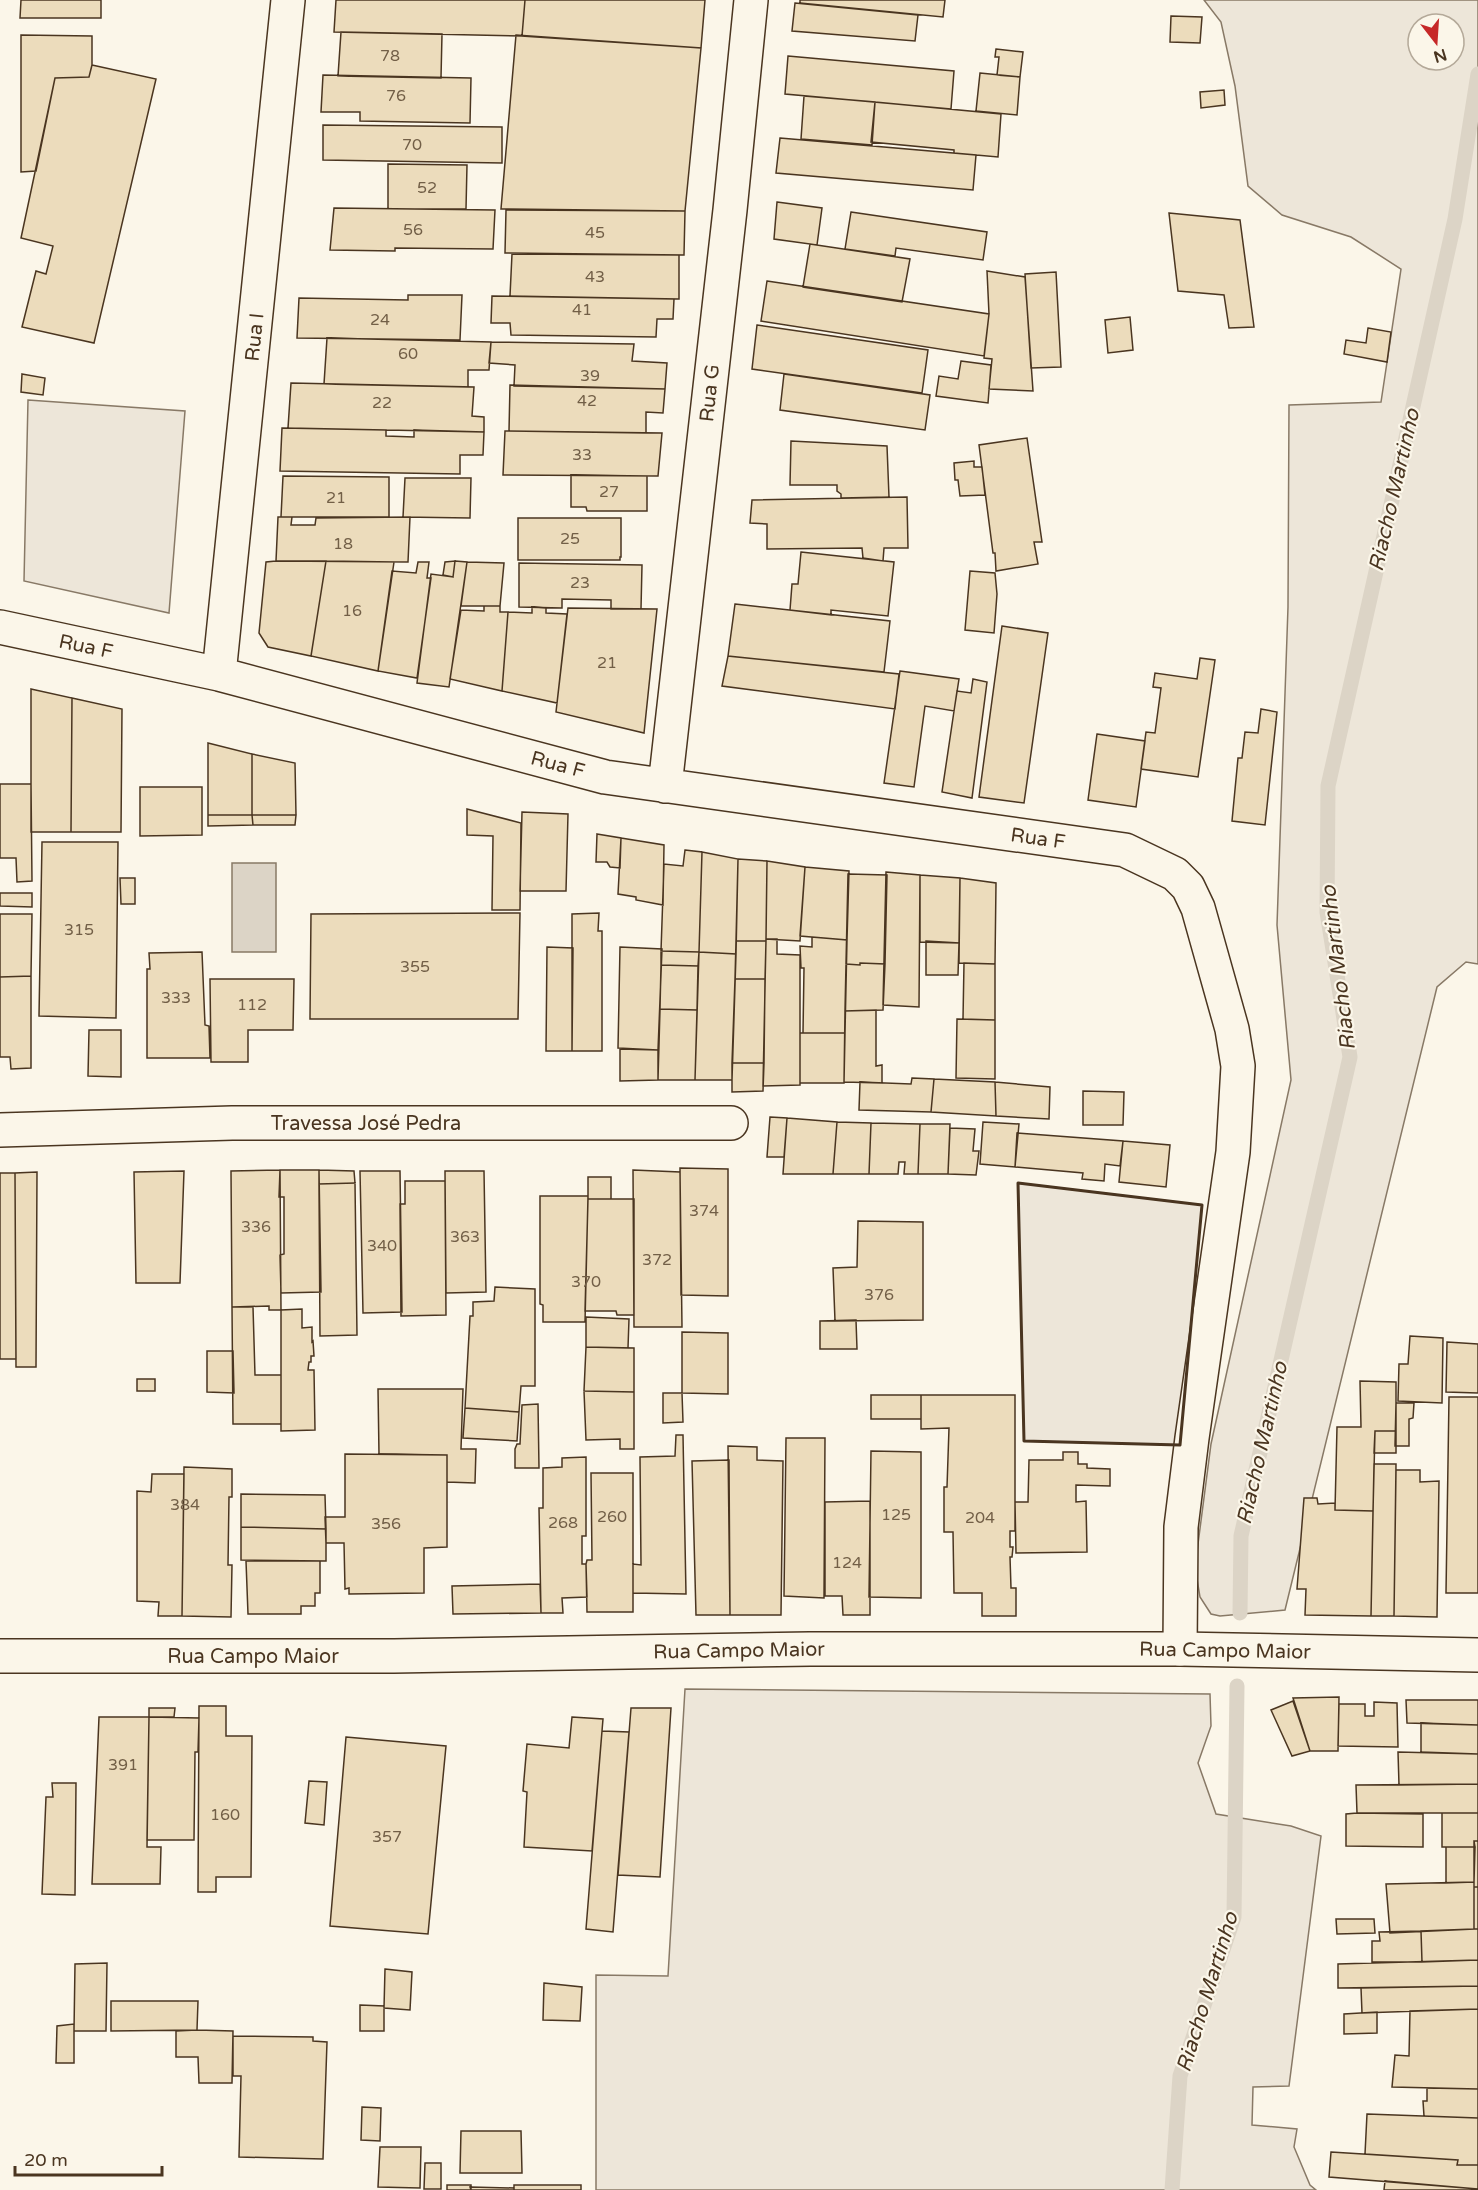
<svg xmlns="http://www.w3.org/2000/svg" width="1478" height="2190" viewBox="0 0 1478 2190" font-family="'Varela Round',sans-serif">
<rect width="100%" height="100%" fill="#fbf6e9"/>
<path fill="#ede6d9" stroke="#887966" stroke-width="1.5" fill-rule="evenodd" d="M1204,0H1478V964L1466,962L1437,987L1285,1610L1220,1616L1211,1614L1200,1597L1195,1567L1211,1444L1291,1080L1277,925L1288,607L1289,405L1381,402L1401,269L1351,237L1282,215L1248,186L1235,86L1221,22ZM1418,24H1454V60H1418Z
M28,400L185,411L169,613L24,581Z
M1018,1183L1202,1205L1180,1445L1024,1441Z
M685,1689L1210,1694L1211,1726L1198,1763L1216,1814L1291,1826L1321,1836L1289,2086L1253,2087L1252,2125L1297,2129L1294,2147L1310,2185L1316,2190H596V1975L668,1976Z"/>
<path fill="#dcd4c6" stroke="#887966" stroke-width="1.5" d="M232,863H276V952H232Z"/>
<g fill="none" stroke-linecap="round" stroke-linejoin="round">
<path stroke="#dcd4c6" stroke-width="15" d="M1240,1613L1241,1536L1350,1057L1327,912L1328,786L1455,219L1478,74
M1172,2190L1180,2076L1234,1917L1237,1686"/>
</g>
<path fill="#ecdcbc" stroke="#4a3520" stroke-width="1.5" d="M21,0H101V18H20Z
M336,0H525L522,36L334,32Z
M525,0H705L701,48L522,36Z
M800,0H945L943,17L800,3Z
M795,3L918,15L915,41L792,31Z
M1171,16L1202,17L1200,43L1170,42Z
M341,32L442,34L441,78L338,76Z
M21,35L92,36V65L89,77L55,78L36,171L21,172Z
M516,35L701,48L685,211L501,209Z
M996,49L1023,52L1020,77L997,75L999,57H995Z
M788,56L954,71L951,109L785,94Z
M92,65L156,79L94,343L22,327L36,271L46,274L53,246L21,238L55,78L89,77Z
M980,73L1020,77L1017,115L976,111Z
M323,75L471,78L470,123L360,121V112H321Z
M1224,90L1225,105L1201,108L1200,92Z
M804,96L875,102L872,145L801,139Z
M875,102L1001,114L998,157L954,153V150L871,142Z
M323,125L502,127V163L323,160Z
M780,138L976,155L973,190L776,173Z
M388,164L467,165L466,209H388Z
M777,202L822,208L817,245L774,239Z
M334,208L495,210L493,249L395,248V251L330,250Z
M506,210L685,211L684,255L505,253Z
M851,212L987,232L983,260L896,248L895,256L845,249Z
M1169,213L1240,220L1254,327L1229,328L1224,295L1178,291Z
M810,244L910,259L902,302L803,287Z
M512,254L679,255V299L510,296Z
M987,271L1025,277L1033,391L989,389L992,359L984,358L989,314Z
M1056,272L1061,367L1031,368L1025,274Z
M767,281L989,314L984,356L761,321Z
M408,295H462L460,340L297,338L299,298L408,300Z
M492,296L674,299L673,319H657L656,337L511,335L510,323H491Z
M1130,317L1133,350L1108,353L1105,320Z
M757,325L928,350L922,393L752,369Z
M1368,328L1391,332L1387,362L1344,354L1346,340L1366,343Z
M327,338L491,342L489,370H468V387L324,384Z
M491,342L634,344L632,361L667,363L665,389L514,386L515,365L489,363Z
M961,361L991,365L988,403L936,396L939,376L958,379Z
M22,374L45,378L43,395L21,392Z
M784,374L930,395L925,430L780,410Z
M291,383L474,387L472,416L484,417V432L288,428Z
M510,385L665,389L663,413L646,412V433L509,431Z
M282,428L386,430V436L414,437V430L484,432L483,455H460V474L280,471Z
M505,431L662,433L658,476L503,475Z
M1027,438L1042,542H1034L1038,564L996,571L995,553H993L979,445Z
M791,441L887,446L889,497L841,498V494L837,491V485H790Z
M974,461V467H982L985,495L960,496L958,480H955L954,463Z
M571,475L647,476V511H587L586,507H571Z
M283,476L389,477V517H281Z
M405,478H471L470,518L403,517Z
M907,497L908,548H884L883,561L863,558L862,548L767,549V524L750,523L752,500Z
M278,517H292L291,525H315L316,518L410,517L408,562L276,561Z
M518,518H621V557H620V560H518Z
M801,552L894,562L888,616L831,610V615L790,610L792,584H798Z
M276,561H326L311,656L268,647L259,633L266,562Z
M326,561L394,562L378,671L311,656Z
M455,561L453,577L443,575L445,562Z
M455,561L467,562L449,687L417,683L431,574L453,577Z
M418,562H429L427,578H431L417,678L378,671L392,571L416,573Z
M467,562L504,563L500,606H461Z
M519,563L642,565L641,609H611V600L562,599V608L519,607Z
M970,571L995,573L997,594L994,633L965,630Z
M735,604L890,621L884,672L728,656Z
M484,606H500V612H508L502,691L450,679L461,610L484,611Z
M532,607L546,608V613L567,614L557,703L502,691L508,612L532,613Z
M568,608L657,609L644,733L556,712Z
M1002,626L1048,633L1024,803L979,797Z
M728,656L899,674L895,709L722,686Z
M1200,658L1215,660L1198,777L1141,769L1146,732L1155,733L1161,688L1153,687L1155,673L1197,679Z
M900,671L959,679L954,711L925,706L914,787L884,783Z
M973,679L987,682L972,798L942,792L957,691L971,693Z
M31,689L72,698L71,832H31Z
M72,698L122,709L121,832H71Z
M1261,709L1277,712L1265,825L1232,821L1238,758H1242L1245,732L1258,733Z
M1097,734L1145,741L1136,807L1088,800Z
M208,743L252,754V815H208Z
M252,754L295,763L296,815H252Z
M0,784H31L32,881L17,882L16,858H0Z
M140,787H202V835L140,836Z
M467,809L521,823L520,910H492L493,836L467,835Z
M522,812L568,814L566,891H520Z
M208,815H252L253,825L208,826Z
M252,815H296L295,825H253Z
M597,834L621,838L620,868L610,867L607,862H596Z
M621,838L664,845L663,905L636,900V897L618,894Z
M42,842H118L116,1018L39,1016Z
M685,850L702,852L699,952L661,951L664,864L683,866Z
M702,852L738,859L736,954L699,952Z
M738,859L767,861L766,941H736Z
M767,861L805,867L800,941L766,939Z
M805,867L849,871L847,940L800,936Z
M886,872L920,875L919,1007L883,1005Z
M848,874L887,875L885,964L860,963V965L846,964Z
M920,875L960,878L959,943L920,942Z
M120,878H135V904H121Z
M960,878L996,883L995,964L959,963Z
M0,893H32V907L0,906Z
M520,913L518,1019H310L311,914Z
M599,913L598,931H602V1051H572V914Z
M0,914H32L31,976L0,977Z
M812,937L847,940L845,1033H803L804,968H801L800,946L812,947Z
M766,939H777V954L800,955V1085L763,1086Z
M736,941H766L765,979H735Z
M926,941L959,943L958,975H926Z
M547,947L573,948L572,1051H546Z
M620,947L662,949L658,1050L618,1048Z
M661,951L699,952L698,966L661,965Z
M202,952L205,1025L209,1026L210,1058H147V969H150L149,953Z
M699,952L736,954L732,1080H695Z
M860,963L885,964L883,1010L845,1011L846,964L860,965Z
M964,963L995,964V1020L963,1019Z
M661,965L698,966L697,1010L660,1009Z
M31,976V1068L11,1069L10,1057H0V977Z
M210,979H294L293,1030H248V1062H211Z
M735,979H765L764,1063H732Z
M660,1009L697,1010L695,1080H658Z
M876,1010V1066L882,1065V1083L844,1082L845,1011Z
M957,1019L995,1020V1079L956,1078Z
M89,1030H121V1077L88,1076Z
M800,1033H845L844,1083H800Z
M620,1049L658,1050V1080L620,1081Z
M732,1063H764L763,1091L732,1092Z
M912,1078L934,1079L931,1112L859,1110L860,1082L911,1084Z
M934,1079L995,1082L996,1116L931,1112Z
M995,1082L1050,1087L1049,1119L996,1116Z
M1083,1091L1124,1092L1123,1125H1083Z
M770,1117L787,1118L784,1157H767Z
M787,1118L837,1122L833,1174H783Z
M837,1122L871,1123L869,1174H833Z
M983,1122L1019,1124L1015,1167L980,1164Z
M871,1123L920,1124L918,1174H904L905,1162H899L898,1174H869Z
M920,1124H950L948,1174H918Z
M950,1128L975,1129L973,1151H979L976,1175L948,1174Z
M1017,1133L1123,1141L1120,1166L1105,1164L1104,1181L1082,1179L1083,1173L1015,1167Z
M1123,1141L1170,1145L1166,1187L1119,1182Z
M680,1168L728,1169V1296L681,1295Z
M280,1170L281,1310H269V1306L232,1307L231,1171Z
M280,1170H319L321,1292L281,1293L280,1255L284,1254V1197H279Z
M319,1170L354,1171L355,1183L319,1184Z
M633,1170L680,1172L682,1327H634Z
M184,1171L180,1283H136L134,1172Z
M360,1171H400L402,1312L363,1313Z
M445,1171H484L486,1292L446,1293Z
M37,1172L36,1367H16L15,1173Z
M0,1173H15L16,1359H0Z
M588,1177H611V1199H588Z
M405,1181H445L446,1315L401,1316L400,1204H405Z
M355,1183L357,1335L320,1336L319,1184Z
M540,1196H588L585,1322H543V1305L540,1304Z
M588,1199H634V1315H617L616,1311H585Z
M858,1221L923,1222V1320L835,1321L833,1268L857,1267Z
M495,1287L535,1289V1386H521L519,1412L465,1408L470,1316H473V1302L494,1301Z
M232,1307H253L255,1375H281V1424H233Z
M302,1309V1328L312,1327V1342L313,1341L314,1356H311V1362H309L308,1370H314L315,1430L281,1431V1310Z
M586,1317L629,1319L628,1348L586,1347Z
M856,1320L857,1349H820V1321Z
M682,1332L728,1333V1394L682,1393Z
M1410,1336L1443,1338L1442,1403L1398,1401L1399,1364H1408Z
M1447,1342L1478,1344V1393L1446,1392Z
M586,1347L634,1348V1392L584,1391Z
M207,1351H233L234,1393L207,1392Z
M137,1379H155V1391H137Z
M1360,1381L1396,1382V1431H1375L1373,1511L1335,1510L1337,1427H1361Z
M378,1389H463L461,1449H476L475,1483L447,1482V1455L379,1454Z
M584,1391L634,1392V1449H620V1439L586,1440Z
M663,1393H682L683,1422L663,1423Z
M871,1395H921V1419H871Z
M921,1395H1015V1531H1010V1547H1013L1012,1557H1010L1011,1588H1016V1616H982V1593H954L953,1532H944V1487H947L949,1428L921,1429Z
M1449,1397H1478V1593H1446Z
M1396,1403H1414L1413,1418L1409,1419V1446H1395Z
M538,1404L539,1468H515V1449L517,1444H520L522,1405Z
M465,1408L519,1412L517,1441L463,1438Z
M1375,1431H1396V1453H1374Z
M676,1435H683L686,1594L633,1593V1564L641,1565L640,1457L675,1456Z
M786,1438H825L824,1598L784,1596Z
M728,1446L757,1447V1460L783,1461L781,1615H730Z
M871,1451L921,1452V1598L869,1597Z
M1063,1452H1078V1464H1087V1468L1110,1469V1486L1076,1485V1502L1086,1501L1087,1552L1016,1553L1015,1502H1028L1029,1460H1063Z
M345,1454L447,1455V1547L424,1548V1593L349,1594V1588L345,1589L344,1543H326L325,1517H345Z
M586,1457V1536H582V1564H586L587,1597L562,1598L563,1613H541L539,1508H543V1468L562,1467V1458Z
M729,1460L730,1615H696L692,1461Z
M1374,1464H1396L1394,1616H1371Z
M184,1467L232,1469V1497H229L228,1565H232L231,1617L182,1616Z
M1396,1470H1420V1482L1439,1481L1437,1617L1394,1616Z
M591,1473H633V1612H587L586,1564L587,1560H592Z
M152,1474H184L182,1616H158L159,1602L137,1601V1491L151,1492Z
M241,1494L325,1495L326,1529L241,1527Z
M1304,1498H1317L1318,1504L1335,1503V1510L1373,1511L1371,1616L1305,1615L1306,1589H1297Z
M870,1501V1615H843L842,1596H825V1502Z
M241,1527L326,1529V1561L241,1560Z
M246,1561H320V1593H315V1606H301V1614H248Z
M540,1584L541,1613L453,1614L452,1586Z
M1339,1697L1338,1751H1310L1293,1698Z
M1406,1700H1478V1725L1407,1723Z
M1293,1701L1310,1751L1292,1756L1271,1710Z
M1374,1702L1397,1703L1398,1747L1338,1746L1339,1704H1365V1716H1374Z
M199,1706H226V1736H252L251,1877H216V1892H198Z
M149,1708H175L174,1717H149Z
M631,1708H671L660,1877L618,1875Z
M99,1717H149L147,1847H161L160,1884H92Z
M149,1717L199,1718L198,1752H195L194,1840H147Z
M572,1717L603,1719L592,1851L524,1847L527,1792L523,1791L527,1744L569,1748Z
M1421,1723L1478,1725V1754L1421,1752Z
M602,1731L629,1732L613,1932L586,1929Z
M346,1737L446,1746L428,1934L330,1926Z
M1398,1752L1478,1754V1784L1399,1785Z
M309,1781L327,1782L324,1825L305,1823Z
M52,1783H76L75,1895L42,1894L46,1797H53Z
M1478,1784V1813H1357L1356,1785Z
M1357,1813L1423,1814V1847L1346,1846V1814Z
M1442,1813H1478V1841H1474L1475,1847H1442Z
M1474,1841H1478V1887H1474Z
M1446,1847H1475L1474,1882L1446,1883Z
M1474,1882V1929L1390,1933L1386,1884Z
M1474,1887H1478V1929H1474Z
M1336,1919H1374L1375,1933L1337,1934Z
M1474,1929H1478V1960L1422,1962L1421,1931Z
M1421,1931L1422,1962H1372V1941H1380L1379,1932Z
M1478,1960V1986L1338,1988V1964Z
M107,1963L106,2031H74L75,1964Z
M385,1969L412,1972L410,2010L384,2008Z
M544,1983L582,1987L580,2021L543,2020Z
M1478,1986V2009L1362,2013L1361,1988Z
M111,2001H198L197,2030L111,2031Z
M360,2005L384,2006V2031H360Z
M1478,2009V2089L1392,2087L1395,2055L1409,2056L1410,2011Z
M1377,2012V2033L1344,2034V2014Z
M74,2024V2063H56L57,2026Z
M197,2030L233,2031L232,2083H199L198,2057H176V2031Z
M233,2036L313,2037V2041L327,2042L323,2159L239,2157L241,2076H233Z
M1427,2088L1478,2089V2118L1424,2116L1423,2101H1427Z
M362,2107L381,2108L380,2141L361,2140Z
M1367,2114L1478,2118V2165H1457L1458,2160L1365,2154Z
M461,2131H521L522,2173H460Z
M380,2147H421L420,2188L378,2187Z
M1331,2152L1458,2160L1457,2165H1478V2189L1329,2177Z
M425,2163H441V2189H424Z
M1385,2181L1478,2189V2190H1384Z
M447,2185H471V2190H447Z
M514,2185H581V2190H514Z
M470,2187L514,2188V2190H471Z"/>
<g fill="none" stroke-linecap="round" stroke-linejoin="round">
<g stroke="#4a3520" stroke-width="36">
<path id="minor" d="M0,627L219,674L605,777L1125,850L1175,874L1188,887L1198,908L1232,1029L1238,1066L1233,1152L1192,1438L1181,1527L1180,1649
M219,674L288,0
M665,786L730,210L751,0
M0,1130L232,1123H731"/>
</g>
<g stroke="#4a3520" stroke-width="36">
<path id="tertiary" d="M0,1656H394L810,1649H1180L1478,1655"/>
</g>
<use href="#minor" stroke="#fbf6e9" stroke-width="33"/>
<use href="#tertiary" stroke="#fbf6e9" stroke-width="33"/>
<path stroke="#4a3520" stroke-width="3" d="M1018,1183L1202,1205L1180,1445L1024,1441Z"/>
</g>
<g text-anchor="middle" stroke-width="4.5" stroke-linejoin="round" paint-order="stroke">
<g font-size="16" fill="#725f47">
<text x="390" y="61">78</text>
<text x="396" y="101">76</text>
<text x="412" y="150">70</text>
<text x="427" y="193">52</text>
<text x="413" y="235">56</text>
<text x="595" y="238">45</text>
<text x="595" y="282">43</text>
<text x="582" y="315">41</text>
<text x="380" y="325">24</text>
<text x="408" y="359">60</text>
<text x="590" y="381">39</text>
<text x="587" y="406">42</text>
<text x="382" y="408">22</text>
<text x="582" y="460">33</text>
<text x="609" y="497">27</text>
<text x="336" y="503">21</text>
<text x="570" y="544">25</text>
<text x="343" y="549">18</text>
<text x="580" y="588">23</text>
<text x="352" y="616">16</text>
<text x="607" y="668">21</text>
<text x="79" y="935">315</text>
<text x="415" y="972">355</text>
<text x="176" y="1003">333</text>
<text x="252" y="1010">112</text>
<text x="704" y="1216">374</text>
<text x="256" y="1232">336</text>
<text x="465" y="1242">363</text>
<text x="382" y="1251">340</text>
<text x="657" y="1265">372</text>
<text x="586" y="1287">370</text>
<text x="879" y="1300">376</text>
<text x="185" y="1510">384</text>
<text x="896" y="1520">125</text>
<text x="612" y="1522">260</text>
<text x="980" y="1523">204</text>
<text x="563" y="1528">268</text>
<text x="386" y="1529">356</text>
<text x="847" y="1568">124</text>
<text x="123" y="1770">391</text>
<text x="225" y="1820">160</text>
<text x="387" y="1842">357</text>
</g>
<g font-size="20" fill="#4a3520" stroke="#fbf6e9">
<text transform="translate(254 337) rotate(-84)" y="7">Rua I</text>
<text transform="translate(709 393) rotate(-84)" y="7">Rua G</text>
<text transform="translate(86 646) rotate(12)" y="7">Rua F</text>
<text transform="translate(558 764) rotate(15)" y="7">Rua F</text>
<text transform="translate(1038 838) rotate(8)" y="7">Rua F</text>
<text x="366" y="1130">Travessa José Pedra</text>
<text transform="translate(739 1650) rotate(-1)" y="7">Rua Campo Maior</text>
<text transform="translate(1225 1650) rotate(1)" y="7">Rua Campo Maior</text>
<text x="253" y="1663">Rua Campo Maior</text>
</g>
<g font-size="21" font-style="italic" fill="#4a3520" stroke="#fbf6e9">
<text transform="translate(1394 490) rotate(-77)" y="7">Riacho Martinho</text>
<text transform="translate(1338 968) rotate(-97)" y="7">Riacho Martinho</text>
<text transform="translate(1262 1443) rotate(-77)" y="7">Riacho Martinho</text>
<text transform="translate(1207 1992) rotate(-73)" y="7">Riacho Martinho</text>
</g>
</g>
<g transform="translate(1436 42) rotate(163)"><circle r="28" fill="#fbf6e9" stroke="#b4a999" stroke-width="1.5"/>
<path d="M0-4.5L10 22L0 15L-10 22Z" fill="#c62828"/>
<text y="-9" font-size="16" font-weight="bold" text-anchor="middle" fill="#4a3520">N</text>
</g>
<path d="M15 2166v9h147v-9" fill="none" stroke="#4a3520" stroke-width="3"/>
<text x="24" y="2166" font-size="18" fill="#4a3520" stroke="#fbf6e9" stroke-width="4.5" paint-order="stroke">20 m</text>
</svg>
